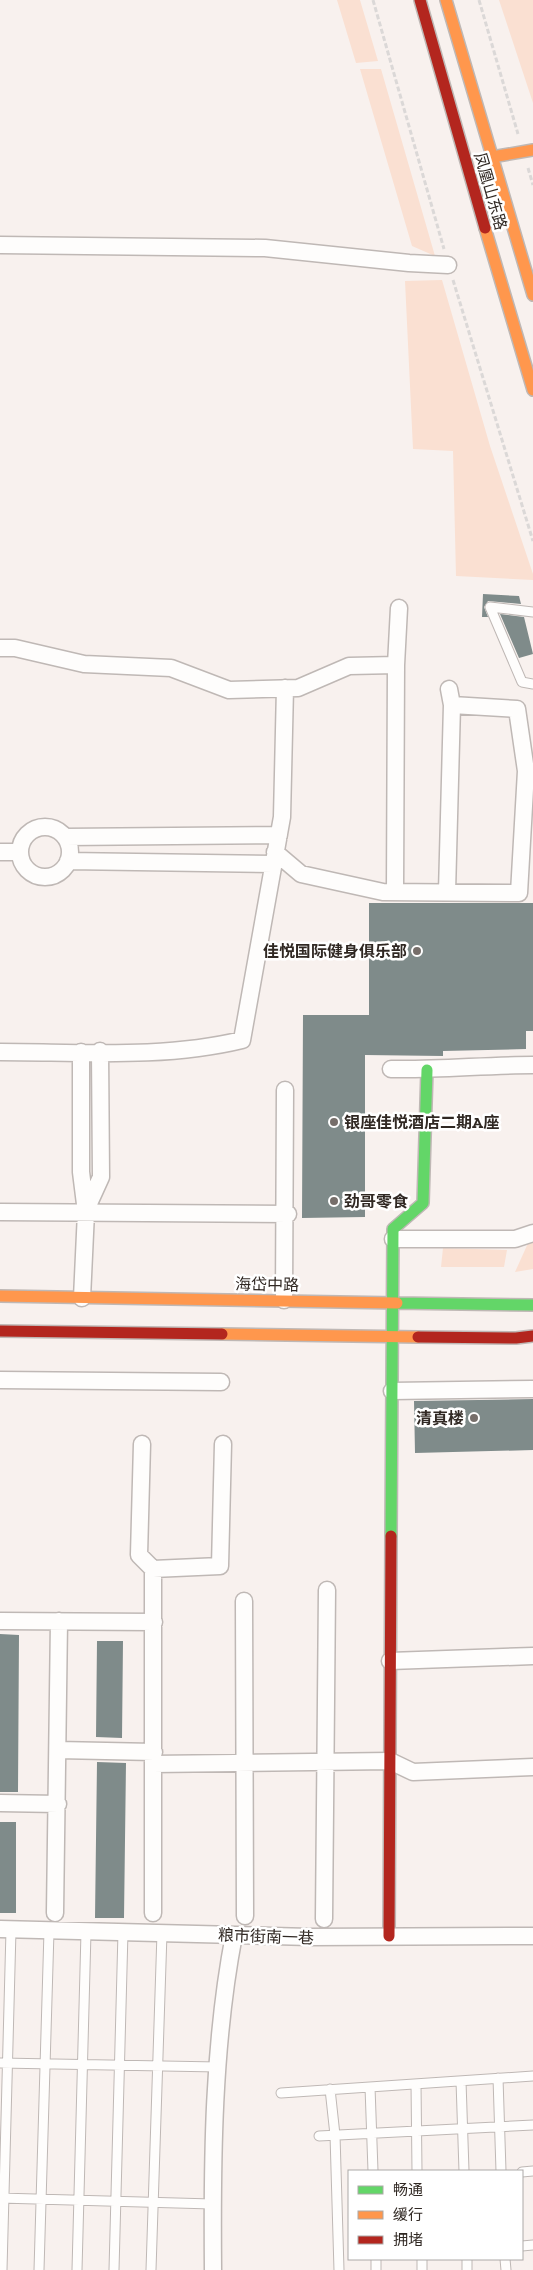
<svg xmlns="http://www.w3.org/2000/svg" width="533" height="2270" viewBox="0 0 533 2270" font-family="'Zilla Slab','Noto Sans SC',serif">
<rect width="100%" height="100%" fill="#f8f1ee"/>
<path fill="#fae0d2" d="M337,0H360L378,61L356,63Z
M499,0H533V103Z
M360,69H381L435,256L412,246Z
M442,280L490,446L533,574V580L456,576L453,451L413,449L405,281Z
M529,1241H533V1269L515,1272Z
M443,1248L507,1250L504,1267H441Z"/>
<path fill="#7f8b8a" d="M483,594L519,596L521,604L488,601L484,607L488,617H482Z
M500,614L524,617L533,654L519,658Z
M369,903H533V1031H526V1049L443,1051V1056L365,1055V1217L302,1218L303,1015H369Z
M533,1399V1450L415,1453L414,1401Z
M0,1634L19,1635L18,1792H0Z
M97,1641H123L122,1738L96,1737Z
M97,1762L126,1763L124,1918H95Z
M0,1822H16V1913H0Z"/>
<g fill="none" stroke-linecap="round" stroke-linejoin="round">
<g stroke="#bfb8b5" stroke-width="11">
<path id="lane" d="M533,612L490,607L522,682L533,684
M0,2063L218,2067
M498,2078L501,2171
M461,2081L464,2171
M416,2084L417,2171
M370,2087L373,2171
M330,2089L335,2135L339,2270
M281,2093L533,2076
M319,2136L533,2125
M522,2172L533,2171
M0,2198L212,2204
M522,2246L533,2245
M376,2259V2270
M422,2259V2270
M467,2259V2270
M505,2259L506,2270
M2,2270L11,1930
M39,2270L49,1931
M77,2270L86,1932
M114,2270L123,1932
M151,2270L162,1933"/>
</g>
<g stroke="#bfb8b5" stroke-width="19">
<path id="street" d="M0,245L265,248L409,263L448,265
M0,648H15L84,664L171,668L229,690L298,688L349,666L396,665
M20 852a25 25 0 1 1 50 0a25 25 0 1 1-50 0Z
M65,837L279,835
M0,852H20
M275,852L301,874L383,892L519,893L526,771L517,709L452,705
M68,861L273,864
M395,892L396,665L399,608
M447,892L452,705L449,689
M0,1052C80,1052 164,1059 242,1040L282,817L285,688
M81,1052V1172L86,1212L82,1298
M391,1069C439,1070 486,1065 533,1065
M86,1210L101,1177L100,1051
M0,1212L288,1214
M393,1239H515L533,1233
M284,1300L285,1090
M0,1380L221,1382
M392,1391L533,1389
M142,1444L139,1555L153,1569V1913
M153,1569L220,1566L223,1444
M244,1601L245,1916
M0,1621L154,1622
M390,1661L533,1656
M58,1750L154,1752
M153,1764L390,1761L413,1772L533,1767
M0,1803L58,1804
M55,1913L59,1621
M324,1919L327,1590
M0,1929L310,1937L533,1936
M213,2270C212,2159 213,2044 234,1935"/>
</g>
<g stroke="#bfb8b5" stroke-width="14">
<path id="fast" d="M397,1303L533,1305
M391,1536L393,1229L423,1203L427,1070"/>
</g>
<g stroke="#bfb8b5" stroke-width="14">
<path id="slow" d="M446,0L533,295
M492,157L533,150
M485,228L533,390
M0,1296L397,1303
M222,1334L418,1337"/>
</g>
<g stroke="#bfb8b5" stroke-width="14">
<path id="jam" d="M420,0L485,228
M0,1331L222,1334
M418,1337L516,1338L533,1336
M389,1936L391,1536"/>
</g>
<path stroke="#dbd8d7" stroke-width="3" stroke-dasharray="5 2.5" stroke-linecap="butt" d="M373,0L444,249
M479,0L518,134
M528,168L533,185
M453,280L533,541"/>
<use href="#lane" stroke="#fefdfc" stroke-width="9"/>
<use href="#street" stroke="#fefdfc" stroke-width="16"/>
<use href="#fast" stroke="#63d668" stroke-width="11"/>
<use href="#slow" stroke="#ff974d" stroke-width="11"/>
<use href="#jam" stroke="#b3261e" stroke-width="11"/>
</g>
<g fill="#766e6a" stroke="#fff" stroke-width="2">
<circle cx="417" cy="951" r="5"/>
<circle cx="334" cy="1122" r="5"/>
<circle cx="334" cy="1201" r="5"/>
<circle cx="474" cy="1418" r="5"/>
</g>
<g text-anchor="middle" stroke-width="5" stroke-linejoin="round" paint-order="stroke">
<g font-size="16" fill="#302823" stroke="#fff">
<text transform="translate(491 191) rotate(74)" y="6">凤凰山东路</text>
<text transform="translate(267 1284) rotate(1)" y="6">海岱中路</text>
<text transform="translate(266 1936) rotate(2)" y="6">粮市街南一巷</text>
</g>
<g font-size="16" font-weight="bold" fill="#302823" stroke="#fff" text-anchor="end">
<text x="407" y="957">佳悦国际健身俱乐部</text>
<text x="344" y="1128" text-anchor="start">银座佳悦酒店二期A座</text>
<text x="344" y="1207" text-anchor="start">劲哥零食</text>
<text x="464" y="1424">清真楼</text>
</g>
</g>
<rect x="348" y="2170" width="175" height="90" fill="#ffffff" stroke="#aca9a7"/>
<rect x="358" y="2186" width="25" height="8" fill="#63d668" stroke="#aca9a7"/>
<text x="393" y="2195" font-size="15" fill="#302823">畅通</text>
<rect x="358" y="2211" width="25" height="8" fill="#ff974d" stroke="#aca9a7"/>
<text x="393" y="2220" font-size="15" fill="#302823">缓行</text>
<rect x="358" y="2236" width="25" height="8" fill="#b3261e" stroke="#aca9a7"/>
<text x="393" y="2245" font-size="15" fill="#302823">拥堵</text>
</svg>
